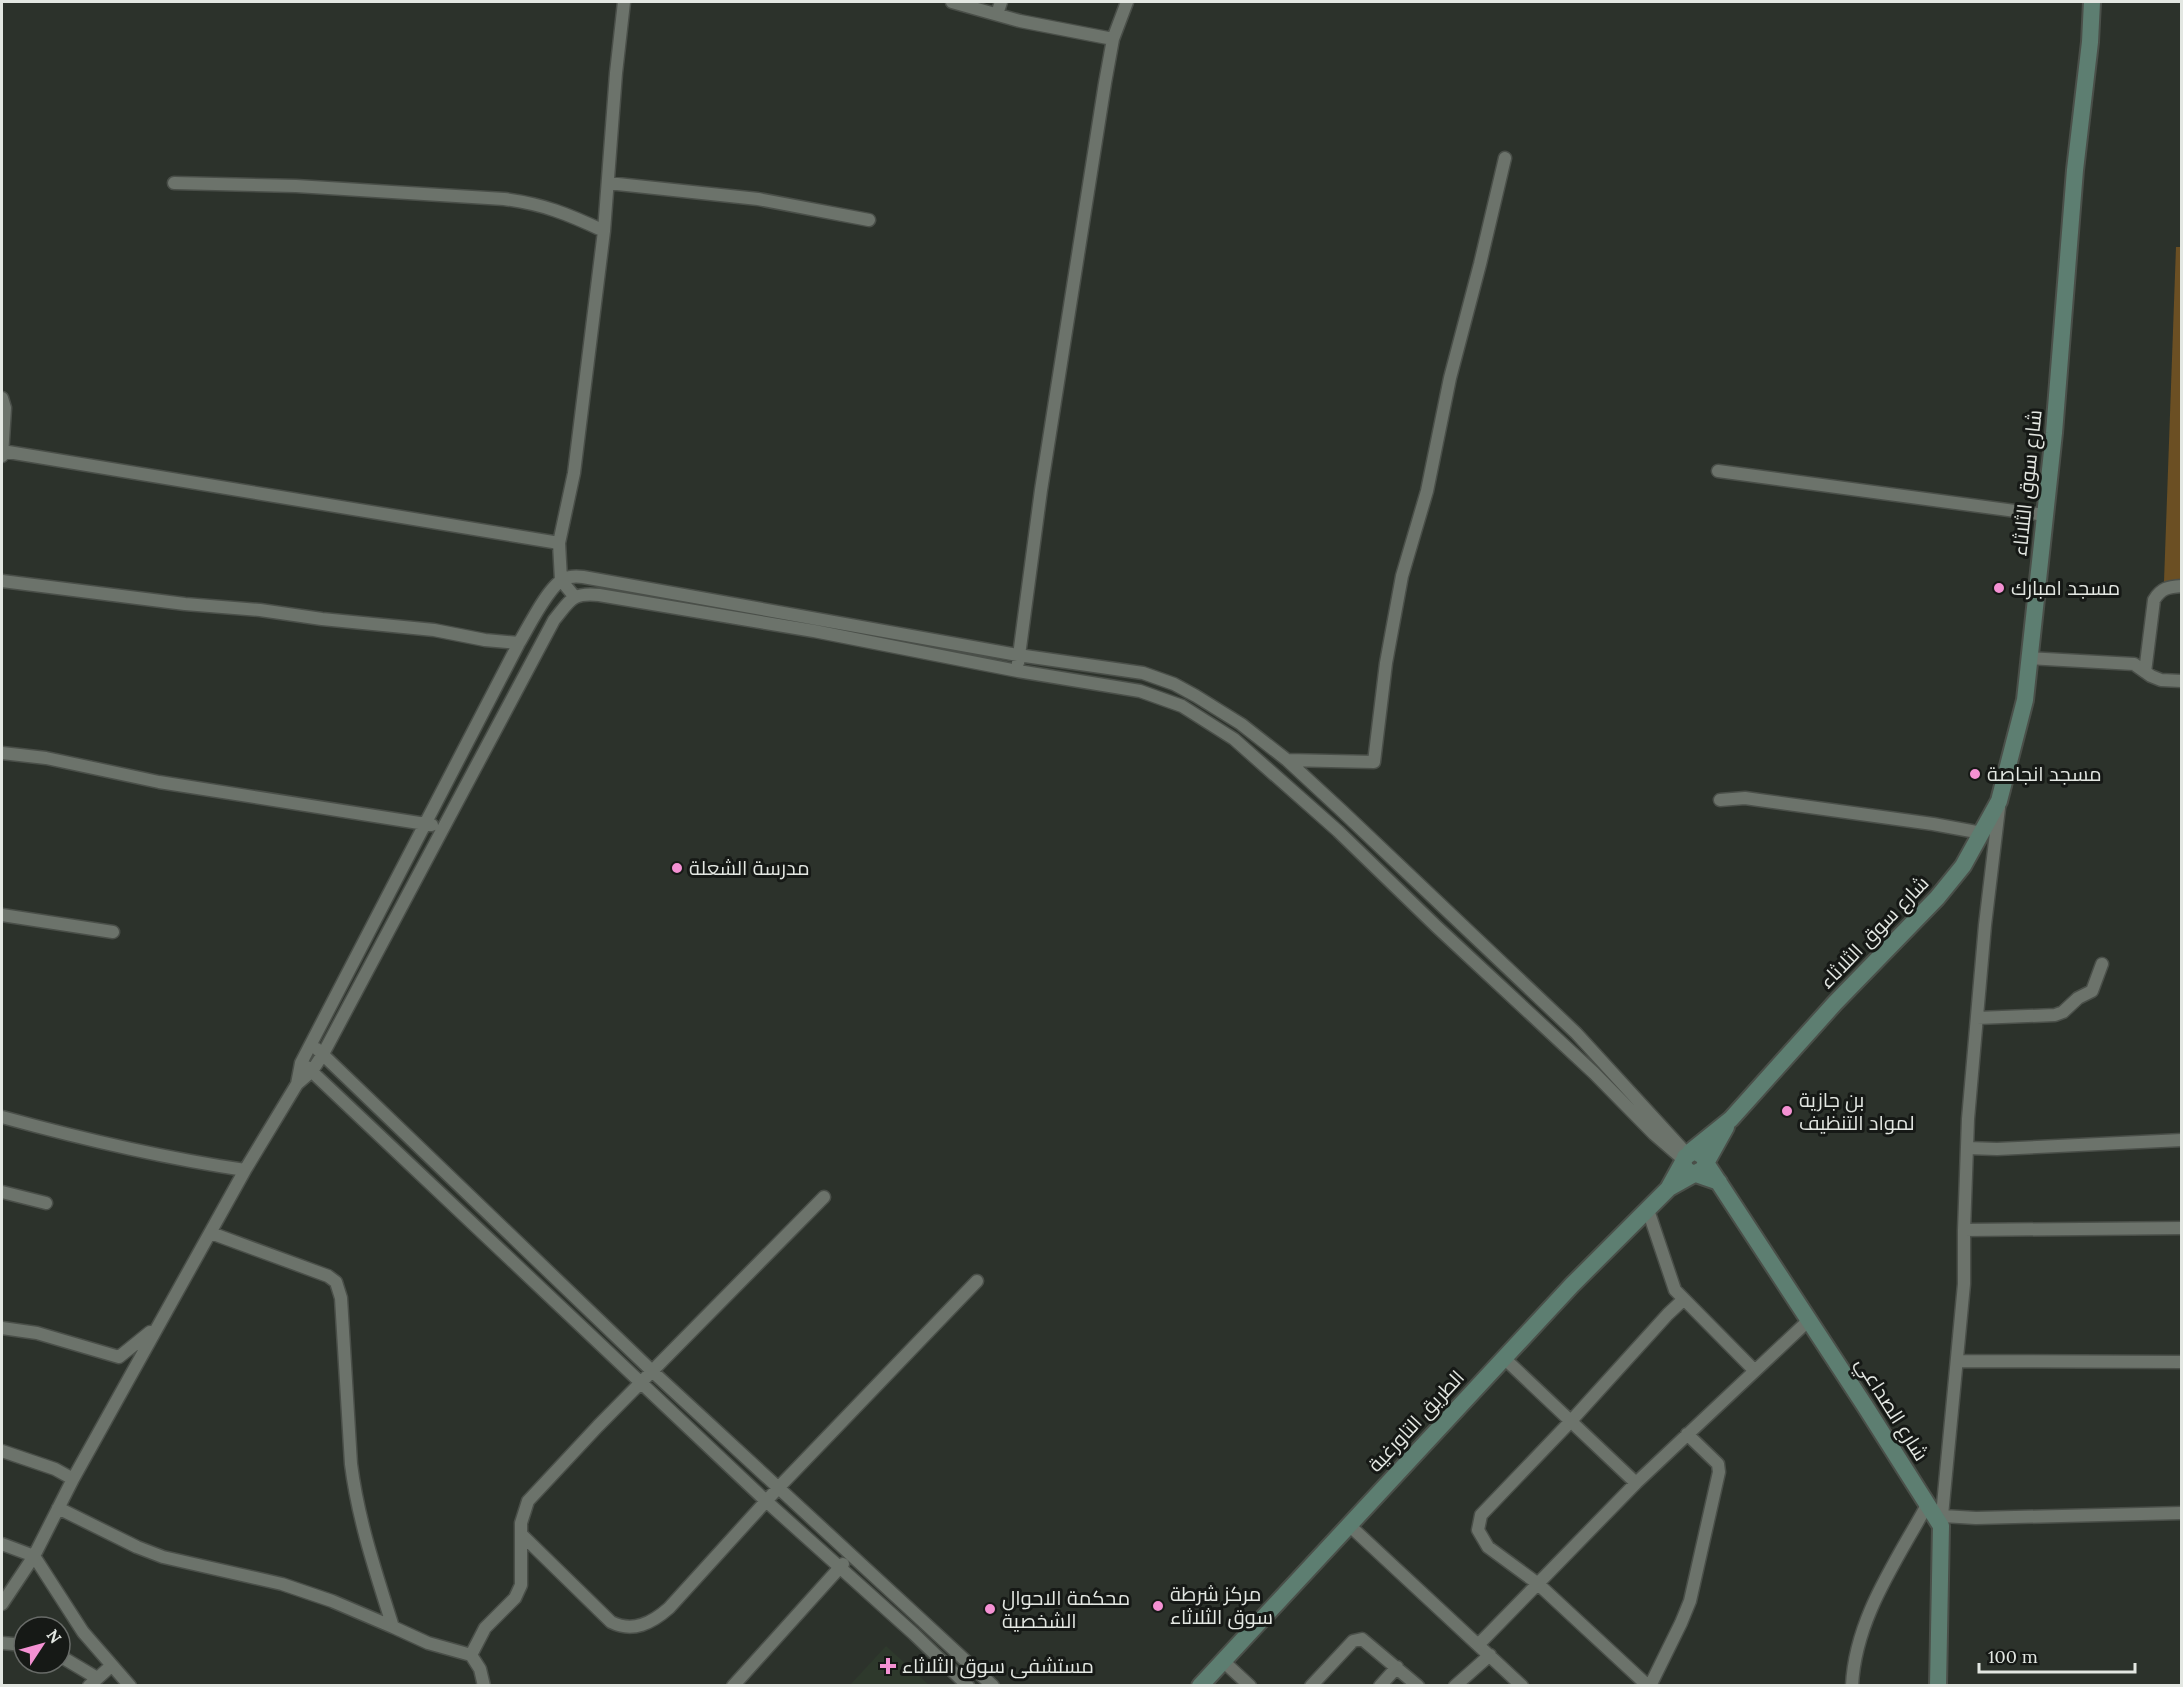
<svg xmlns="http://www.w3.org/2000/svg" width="2183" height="1687" viewBox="0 0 2183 1687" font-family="Lora,Cairo,serif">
<rect width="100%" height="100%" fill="#2c322b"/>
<path fill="#2e392c" d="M886,1646L929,1685H850Z"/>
<path fill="#6b4f23" d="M2176,247H2181V582H2164Z"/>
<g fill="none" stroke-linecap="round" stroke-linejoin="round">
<g stroke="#4a4f49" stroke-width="15">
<path id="street" d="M952,2L1020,21L1113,39
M997,14L1001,2
M174,183L296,186L504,199C543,204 568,214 604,231
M608,183L758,199L869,220
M2,398L5,408L2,456
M2,451L559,543
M1718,471L2045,515
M2,581L185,604L260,610L322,619L434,630L485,640L519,643
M574,596L561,580L559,543L574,473L604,231L616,73L624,2
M2029,658L2134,664L2151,676L2161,680L2182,681
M1018,663L1041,490L1105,83L1113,39L1127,2
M2145,672L2154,600C2161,588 2168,587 2182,586
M2,753L46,758L159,782L432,825
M1287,760L1374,762L1386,663L1402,576L1427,491L1450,378L1480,264L1505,158
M1720,800L1745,798L1759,800L1933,824L1982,833
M2,915L113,932
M1977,1018L2055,1015L2063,1012L2078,998L2092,991L2102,964
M317,1049L653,1372L993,1686
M307,1067L766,1501L914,1634L968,1686
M297,1084L301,1063L519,643C528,628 549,585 564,579C570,576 576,576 583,577L1018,655L1143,673L1174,684L1196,696L1241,724L1287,760L1342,811L1576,1033L1687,1154
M2,1117C82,1139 163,1158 245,1170
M1967,1148L1997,1149L2182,1140
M2,1192L46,1203
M1648,1210L1675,1290L1754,1370
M1964,1230L2182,1228
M2,1328L37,1333L119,1357L150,1332
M1504,1358L1636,1483
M1957,1361L2182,1362
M2,1451L55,1469L73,1479
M58,1508L137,1547L163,1557L282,1584L332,1601L393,1627C376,1573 358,1520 351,1464L341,1298L336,1282L328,1276L211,1233
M1943,1516L1976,1518L2182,1513
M1348,1524L1522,1686
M1941,1526L1964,1284V1230L1968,1119L1985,925L1999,808
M521,1534L611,1622C633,1633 652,1623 669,1608L779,1487L977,1281
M2,1544L34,1556L83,1632L130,1686
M2,1604L34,1556L73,1479L245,1170L297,1084L312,1071L323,1054L554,620C570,601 571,592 599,595L814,631L1018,671L1140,691L1182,706L1234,739L1338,831L1437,927L1594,1073L1654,1134L1684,1160
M393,1627L428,1643L471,1655L480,1669L484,1686
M2,1643L24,1645
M1478,1645L1636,1483L1809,1320
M471,1655L485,1628L515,1598L521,1585V1523L528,1501L598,1426L824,1197
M60,1656L97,1678
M1223,1661L1250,1686
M89,1686L111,1666
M733,1686L843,1564
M1311,1686L1353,1641L1362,1639L1418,1686
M1380,1686L1397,1667
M1455,1686L1490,1655
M1648,1686L1537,1583L1488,1547L1478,1530L1481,1515L1571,1421L1668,1314L1683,1300
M1650,1686L1681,1623L1690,1601L1719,1472L1718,1464L1687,1434
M1852,1686C1855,1619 1896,1562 1927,1505"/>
</g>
<g stroke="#4a4f49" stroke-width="20">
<path id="secondary" d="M1726,1127L1706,1163L1865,1406L1941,1526L1938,1686
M1690,1152L1731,1119L1835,1003L1937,898L1963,866L1999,801L2025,700L2054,433L2075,170L2090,42L2092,2
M1669,1188L1703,1169L1706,1163L1703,1156L1694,1151L1685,1157C1682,1165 1685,1171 1693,1173L1719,1182
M1200,1686L1572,1285L1668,1189L1684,1160"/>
</g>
<use href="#street" stroke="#6c736b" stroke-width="12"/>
<use href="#secondary" stroke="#5d7e71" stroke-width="16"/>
</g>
<g fill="#f491d3" stroke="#161916" stroke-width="2">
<circle cx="1999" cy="588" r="6"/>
<circle cx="1975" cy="774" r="6"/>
<circle cx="677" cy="868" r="6"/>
<circle cx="1787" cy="1111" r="6"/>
<circle cx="1158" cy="1606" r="6"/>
<circle cx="990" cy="1609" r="6"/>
<path d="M885 1657h6v6h6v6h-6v6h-6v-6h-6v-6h6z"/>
</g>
<g text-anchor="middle" stroke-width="6" stroke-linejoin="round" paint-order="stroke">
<g font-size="20" fill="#e3e7e2" stroke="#161916">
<text transform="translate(2027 483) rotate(-84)" y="7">شارع سوق الثلاثاء</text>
<text transform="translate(1874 932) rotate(-46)" y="7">شارع سوق الثلاثاء</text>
<text transform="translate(1892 1409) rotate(58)" y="7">شارع الصداعي</text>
<text transform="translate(1416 1421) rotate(-47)" y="7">الطريق التاورغية</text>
</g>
<g font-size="20" fill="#e3e7e2" stroke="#161916" text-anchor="start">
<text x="2011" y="595">مسجد امبارك</text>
<text x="1987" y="781">مسجد انجاصة</text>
<text x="689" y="875">مدرسة الشعلة</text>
<text x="1799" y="1107">بن جازية<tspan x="1799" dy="23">لمواد التنظيف</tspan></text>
<text x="1170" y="1601">مركز شرطة<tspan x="1170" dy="23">سوق الثلاثاء</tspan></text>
<text x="1002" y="1605">محكمة الاحوال<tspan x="1002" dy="23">الشخصية</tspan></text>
<text x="902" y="1673">مستشفى سوق الثلاثاء</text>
</g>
</g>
<rect width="2183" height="1687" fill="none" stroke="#e3e7e2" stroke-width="6"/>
<g transform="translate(42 1645) rotate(54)"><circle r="28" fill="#161916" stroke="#686b68" stroke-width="1.5"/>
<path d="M0-4.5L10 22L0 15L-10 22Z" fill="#f491d3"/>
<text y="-9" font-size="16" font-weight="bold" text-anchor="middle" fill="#e3e7e2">N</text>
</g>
<path d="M1979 1663v9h156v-9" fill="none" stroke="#e3e7e2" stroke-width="3"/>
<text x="1988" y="1663" font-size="18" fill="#e3e7e2" stroke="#161916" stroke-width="4.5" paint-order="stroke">100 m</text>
</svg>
